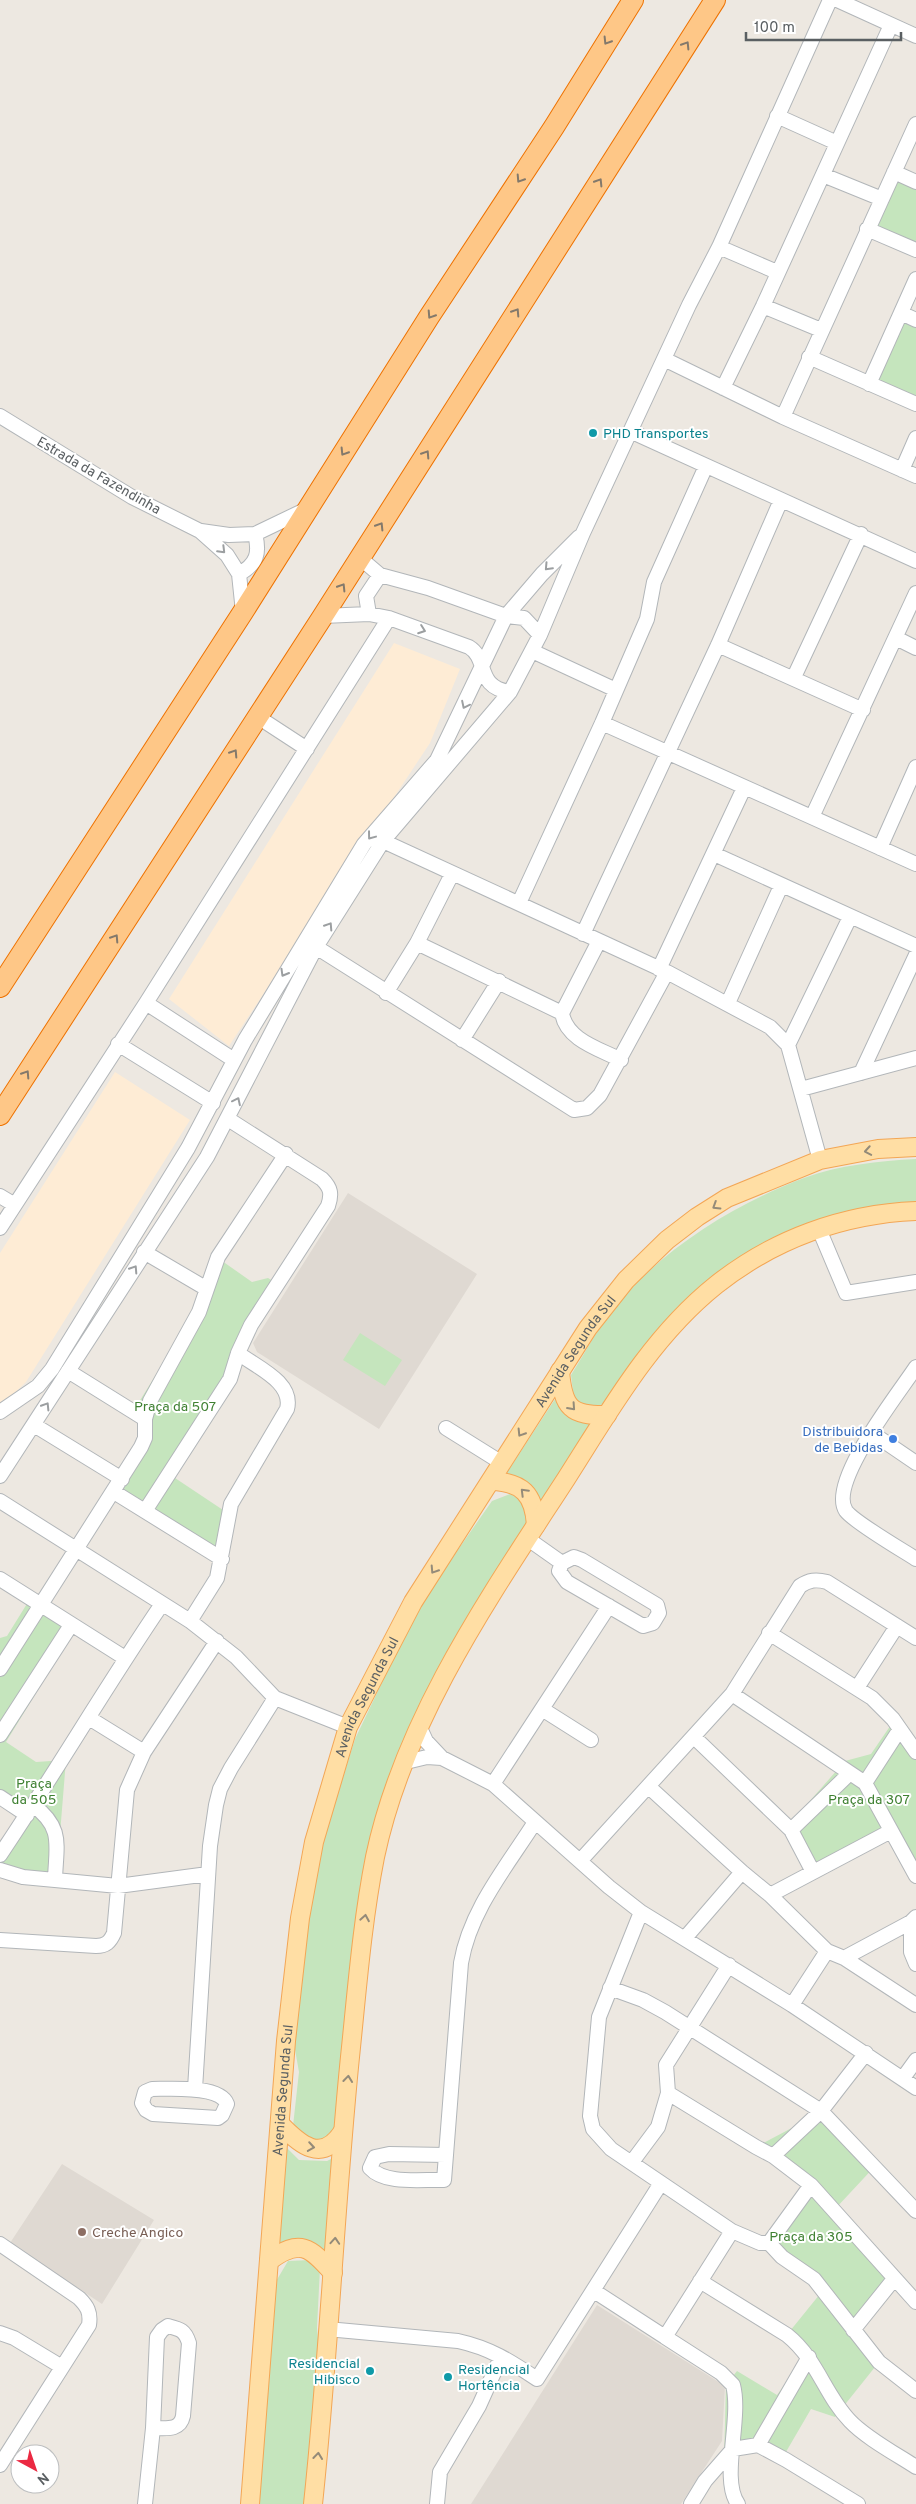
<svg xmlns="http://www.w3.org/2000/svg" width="916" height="2504" viewBox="0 0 916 2504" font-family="Overpass,sans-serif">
<rect width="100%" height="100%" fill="#ede8e1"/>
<path fill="#feecd5" d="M394,643L460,669L430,743L229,1046L169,999Z
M115,1072L190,1120L26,1382L0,1407V1253Z"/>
<path fill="#dfd9d2" d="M348,1193L477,1274L379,1429L257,1352L253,1343Z
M62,2164L154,2220L102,2304L10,2243Z
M597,2305L725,2386L722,2441L681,2504H471Z"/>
<path fill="#c5e5bd" d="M893,164L916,175V253L862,229Z
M901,305L916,312V409L864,384Z
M916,1159V1205L743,1259L607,1402L594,1408L574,1401L571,1375C586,1352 600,1323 619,1302C667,1246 735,1204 804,1178C839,1165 879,1161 916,1159Z
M215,1256L252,1282L268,1278L281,1286L172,1476L229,1514L220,1563L110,1492L141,1439L134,1410L195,1312Z
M360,1333L402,1360L385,1386L343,1360Z
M561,1390C570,1414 568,1420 595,1425L543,1508C535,1487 528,1478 504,1477Z
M510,1494L523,1500L529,1519L502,1563L382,1813L340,2128L332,2140L306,2141L293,2126L299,2072L294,2044L299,1958L316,1863L355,1739L418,1607L492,1501Z
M33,1594L79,1623L6,1742L36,1762L66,1760L56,1883L0,1876V1849L21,1818L0,1804V1638L7,1636Z
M897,1716L916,1740V1880L890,1836L811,1879L794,1819L845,1761L871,1754Z
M821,2101L877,2164L836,2208L897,2278L859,2326L879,2362L835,2417L811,2409L783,2457L765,2447L724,2460L726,2385L737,2371L777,2395L808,2353L790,2331L824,2289L758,2244L805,2186L756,2147L803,2122Z
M286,2147L299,2160L327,2161L339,2155L328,2257L278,2249Z
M311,2260L320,2268L317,2328L320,2360L308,2504H255L275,2283L288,2261Z"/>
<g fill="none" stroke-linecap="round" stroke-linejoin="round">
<g stroke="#b2b6b9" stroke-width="16">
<path id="minor" d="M837,0L916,36
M777,116L837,143
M894,172L916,182
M823,175L882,199
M867,229L916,250
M719,247L777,272
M763,306L821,330
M901,313L916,320
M809,357L916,404
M664,359L783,417L916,476
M869,384L916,279
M723,388L763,306L891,25
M0,416L132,497L200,531L227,555L239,574L243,612
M783,417L916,124
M632,432L916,561
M902,470L916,438
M201,531L229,535L255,534L307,509
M360,558L380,575L428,588L506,616L524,618L540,635
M239,574C257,564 260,553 255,534
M369,614L366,596L380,575
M323,616L369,614L389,618L469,647C489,659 475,687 510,692
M896,638L916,648
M718,645L863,710
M532,651L616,690
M794,677L861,534
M258,717L307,749
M602,723L916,864
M812,817L916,593
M383,841L667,972L770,1027L788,1045L820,1160
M880,848L916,767
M714,854L916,946
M519,903L602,723L647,619L654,582L706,466
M583,934L718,645L781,500
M599,941L562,1013C566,1040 600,1049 621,1060
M417,943L562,1013
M316,947L574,1110L587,1108L600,1095L667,972
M659,969L744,788
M386,993L417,943L452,874
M146,1003L234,1060
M728,1003L781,886
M462,1040L499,981
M118,1044L213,1103
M788,1045L850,917
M861,1073L916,955
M801,1089L916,1058
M0,1196L15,1205
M0,1228L146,1003L389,618
M819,1229L846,1293L916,1282
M144,1252L207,1289
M916,1367C899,1393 827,1483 846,1511C854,1522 902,1550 916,1559
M68,1371L145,1419
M0,1412L38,1386L52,1369L188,1148L245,1040L364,844L437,760L506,616L542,574L579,537
M34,1425L122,1479
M446,1428L502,1463
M872,1433L916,1463
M0,1476L207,1157L316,947L383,841L510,692L540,635L583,533L689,305L719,247L830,0
M114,1492L222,1559
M0,1501L190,1621L236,1657L275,1698L348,1727
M145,1511L230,1379L238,1353
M528,1539L562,1563
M574,1557L582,1560L657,1605L659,1613L653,1623L643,1626L567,1582L559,1571L562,1563Z
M0,1579L125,1658
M190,1621L217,1578L231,1504L287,1409C294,1382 256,1367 238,1353L251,1325L328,1206C332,1194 331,1188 322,1179L228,1119
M769,1633L872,1698L893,1719L916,1752
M0,1669L141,1447L145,1438V1419L150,1401L199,1312L218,1257L286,1154
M857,1688L897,1626
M732,1694L865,1783L916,1876
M542,1709L591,1740
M89,1718L144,1752
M420,1728L426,1741L442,1758
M0,1735L71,1625
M694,1737L791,1830L850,1773
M406,1762L427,1757L442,1758L493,1784L609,1887L641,1912L792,2005L916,2088
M865,1783L900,1729
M493,1784L609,1606
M649,1787L742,1872L770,1895L827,1951L844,1958L911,1922L916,1917
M0,1797L27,1815
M33,1805C64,1828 56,1845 55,1880L118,1886L208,1874
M791,1830L813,1872
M0,1855C56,1772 106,1686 162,1604
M580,1861L732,1694L800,1586C809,1580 816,1579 827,1582L916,1638
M0,1870L23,1877L55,1880
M770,1895L891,1831
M641,1912L599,2017L590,2116L593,2129L611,2149L732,2231L760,2243H769L782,2257L814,2279L879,2362L916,2391
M911,1922V1952L916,1964
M685,1938L742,1872
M0,1940L96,1946C106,1946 110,1942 114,1933L127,1790L144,1752L217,1641
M844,1958L916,2005
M610,1988L643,2000L665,2012L821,2111L916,2211
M792,2005L827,1951
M903,2078L916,2060
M152,2089C169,2089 220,2085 227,2104L222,2115L218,2118L153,2114L146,2110L142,2103L145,2092Z
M195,2089L210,1846L216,1805L220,1789L231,1768L275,1698
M668,2093L756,2147L773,2156L811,2185L916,2302
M446,2155L389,2154L375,2157L370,2168C385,2185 423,2179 444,2180L446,2155L461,1963C470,1910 507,1866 535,1822
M773,2156L821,2111L866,2053
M632,2162L658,2127L668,2093L666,2065L729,1965
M732,2231L665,2337L721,2373L733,2385C742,2419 720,2479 738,2504
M769,2243L811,2185
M0,2244L79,2298C87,2306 91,2312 89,2325L0,2465
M700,2281L787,2335C818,2360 824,2394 850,2421C866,2438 896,2454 916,2467
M594,2291L665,2337
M168,2326C180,2329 185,2330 189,2343L183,2416C180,2431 166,2428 153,2428L157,2337L162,2330Z
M327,2329L458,2341C490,2348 510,2361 537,2379L661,2183
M853,2330L894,2279
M0,2333L14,2338L62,2367
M758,2445L809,2357
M733,2449L758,2445L786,2460L858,2504
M145,2504L153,2428
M437,2504L440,2472L479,2406L501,2357
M691,2504L705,2481L733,2449"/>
</g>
<g stroke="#f3a655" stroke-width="20">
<g id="major">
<path d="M560,1371C563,1408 571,1416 607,1415"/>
<path d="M491,1481C522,1482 534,1494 536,1525"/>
<path d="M280,2124C300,2145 322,2164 343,2131"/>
<path d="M269,2261C300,2238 310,2247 333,2273"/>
<path id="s1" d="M250,2504L286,2041L300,1918L314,1842L348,1727L413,1602L588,1328L626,1280L667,1240L697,1217L727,1198L820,1160L878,1149L916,1147"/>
<path d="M313,2504C329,2355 335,2206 350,2057C357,1990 362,1923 375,1857C404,1719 490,1596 566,1479C610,1410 651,1337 716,1285C774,1239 843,1214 916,1211"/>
</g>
</g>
<g stroke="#ee7200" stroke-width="22">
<path id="highway" d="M0,987L243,612L429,317L554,127L633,0
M0,1115L323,616L715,0"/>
</g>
<use href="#minor" stroke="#fff" stroke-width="14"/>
<use href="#major" stroke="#ffdea4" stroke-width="18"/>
<use href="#highway" stroke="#fec787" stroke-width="20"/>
</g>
<defs><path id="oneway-chevron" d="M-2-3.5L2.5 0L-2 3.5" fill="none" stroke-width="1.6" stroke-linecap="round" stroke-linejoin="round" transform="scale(1.25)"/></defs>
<g stroke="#83796b">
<use href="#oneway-chevron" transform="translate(607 41) rotate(122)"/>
<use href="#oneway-chevron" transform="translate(686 45) rotate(-58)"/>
<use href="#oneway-chevron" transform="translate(520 179) rotate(123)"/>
<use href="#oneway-chevron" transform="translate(599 182) rotate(-58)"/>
<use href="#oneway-chevron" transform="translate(516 312) rotate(-57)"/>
<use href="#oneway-chevron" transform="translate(431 315) rotate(123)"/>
<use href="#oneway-chevron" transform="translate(344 452) rotate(122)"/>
<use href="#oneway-chevron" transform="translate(426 454) rotate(-57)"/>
<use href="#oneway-chevron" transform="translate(380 526) rotate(-58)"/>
<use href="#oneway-chevron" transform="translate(342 587) rotate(-58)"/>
<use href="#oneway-chevron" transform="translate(234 753) rotate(-57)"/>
<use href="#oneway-chevron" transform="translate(115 938) rotate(-57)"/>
<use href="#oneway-chevron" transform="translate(26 1074) rotate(-57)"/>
</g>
<g stroke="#9c9fa1">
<use href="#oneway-chevron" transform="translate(222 550) rotate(45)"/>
<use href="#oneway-chevron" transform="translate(548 567) rotate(133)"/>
<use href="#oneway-chevron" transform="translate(422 630) rotate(20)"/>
<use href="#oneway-chevron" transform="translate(465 705) rotate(116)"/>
<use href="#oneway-chevron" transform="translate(371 836) rotate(127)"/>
<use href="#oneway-chevron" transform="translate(329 926) rotate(-57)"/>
<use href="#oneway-chevron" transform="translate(284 973) rotate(120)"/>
<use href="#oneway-chevron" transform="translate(237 1101) rotate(-64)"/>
<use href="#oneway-chevron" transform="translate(134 1269) rotate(-57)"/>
<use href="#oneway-chevron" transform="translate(46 1406) rotate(-58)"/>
</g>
<g stroke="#948b79">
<use href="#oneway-chevron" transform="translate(868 1151) rotate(170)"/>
<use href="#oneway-chevron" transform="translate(716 1206) rotate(148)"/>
<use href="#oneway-chevron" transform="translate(572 1407) rotate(48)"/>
<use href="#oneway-chevron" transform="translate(521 1433) rotate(122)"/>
<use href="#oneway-chevron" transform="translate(524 1492) rotate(-135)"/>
<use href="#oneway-chevron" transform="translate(434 1570) rotate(123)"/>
<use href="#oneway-chevron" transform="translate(365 1918) rotate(-80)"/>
<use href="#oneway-chevron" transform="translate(348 2079) rotate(-84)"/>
<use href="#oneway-chevron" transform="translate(311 2147) rotate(9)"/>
<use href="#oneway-chevron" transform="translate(335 2241) rotate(-86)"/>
<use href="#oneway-chevron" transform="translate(318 2456) rotate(-84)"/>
</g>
<g fill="#0f9aa8" stroke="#fff" stroke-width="2">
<circle cx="593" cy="433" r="5"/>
<circle cx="370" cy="2371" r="5"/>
<circle cx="448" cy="2377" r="5"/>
</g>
<circle fill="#3f7fe0" stroke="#fff" stroke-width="2" cx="893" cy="1439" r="5"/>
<circle fill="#8d6e63" stroke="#fff" stroke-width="2" cx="82" cy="2232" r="5"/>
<g text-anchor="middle" stroke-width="4" stroke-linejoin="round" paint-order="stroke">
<g font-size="14" fill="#0d838f" stroke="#fff" text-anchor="start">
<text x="603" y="438">PHD Transportes</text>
<text x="360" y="2368" text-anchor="end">Residencial<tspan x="360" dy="16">Hibisco</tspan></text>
<text x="458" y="2374">Residencial<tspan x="458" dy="16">Hortência</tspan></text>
</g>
<g font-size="14" fill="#5a5f62" stroke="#fff">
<text transform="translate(99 475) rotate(30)" y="5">Estrada da Fazendinha</text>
<text dy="5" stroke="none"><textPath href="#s1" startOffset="1225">Avenida Segunda Sul</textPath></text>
<text dy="5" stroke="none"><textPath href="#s1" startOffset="820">Avenida Segunda Sul</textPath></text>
<text dy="5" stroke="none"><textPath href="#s1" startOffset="415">Avenida Segunda Sul</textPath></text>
</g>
<g font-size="14" fill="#3f8132" stroke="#fff">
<text x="175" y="1411">Praça da 507</text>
<text x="34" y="1788">Praça<tspan x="34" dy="16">da 505</tspan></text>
<text x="869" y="1804">Praça da 307</text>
<text x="811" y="2241">Praça da 305</text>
</g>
<g font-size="14" fill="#366cbe" stroke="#fff" text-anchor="end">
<text x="883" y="1436">Distribuidora<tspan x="883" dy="16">de Bebidas</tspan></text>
</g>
<g font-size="14" fill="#785e54" stroke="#fff" text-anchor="start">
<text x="92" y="2237">Creche Angico</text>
</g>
</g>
<g transform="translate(35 2469) rotate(140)"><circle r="24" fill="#ffffff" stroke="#bdbfc0"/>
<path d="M0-4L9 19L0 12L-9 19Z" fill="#eb2942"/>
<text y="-8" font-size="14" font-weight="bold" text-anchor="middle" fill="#5a5f62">N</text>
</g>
<path d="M746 32v8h155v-8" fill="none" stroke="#5a5f62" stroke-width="2.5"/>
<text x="754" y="32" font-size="15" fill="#5a5f62" stroke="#ffffff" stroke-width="4" paint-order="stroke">100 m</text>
</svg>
